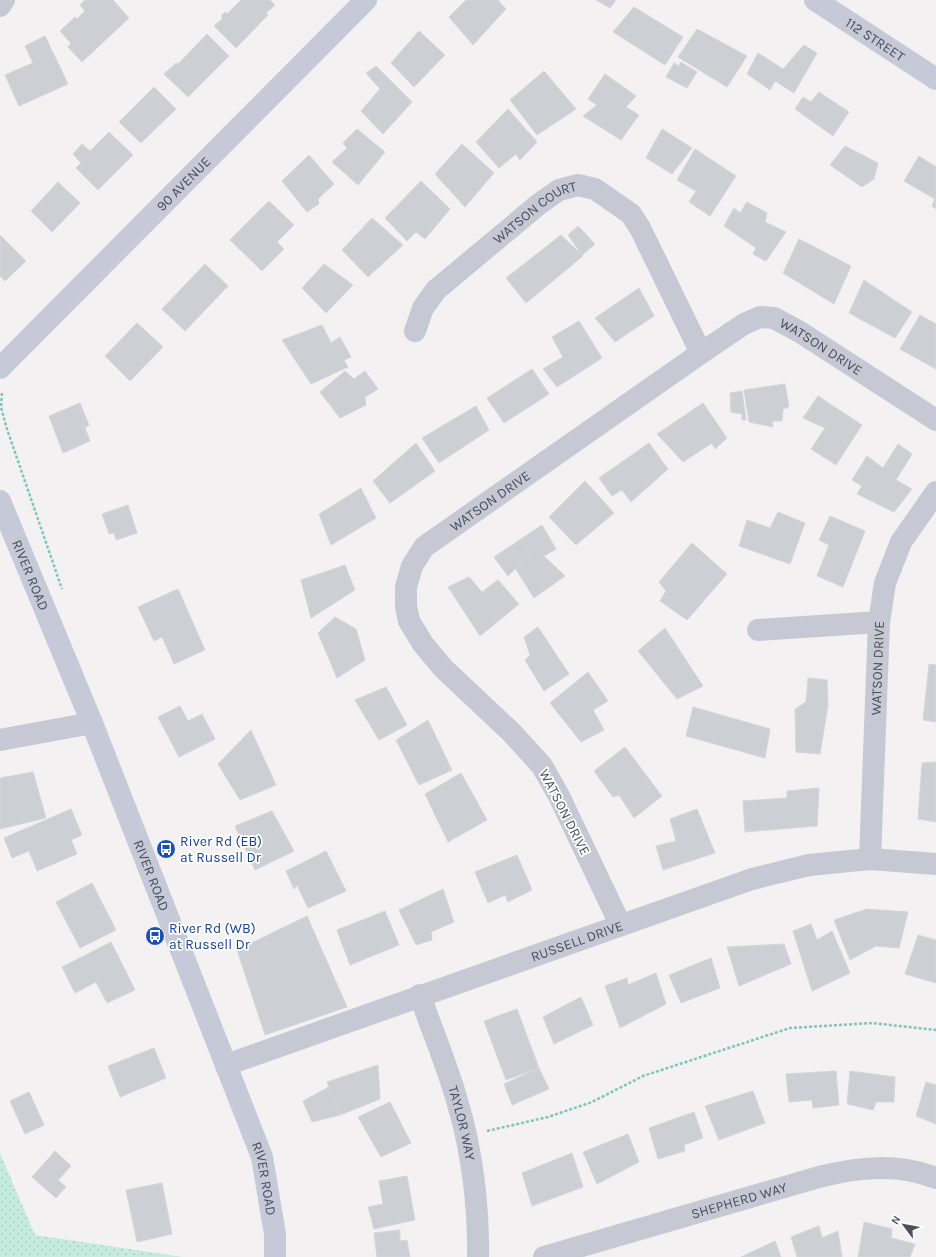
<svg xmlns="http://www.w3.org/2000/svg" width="936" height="1257" viewBox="0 0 936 1257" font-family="Karla,sans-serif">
<defs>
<pattern id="park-dots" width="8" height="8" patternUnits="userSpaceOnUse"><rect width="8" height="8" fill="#c5ebde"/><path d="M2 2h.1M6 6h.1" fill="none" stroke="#abcbc1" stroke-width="1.8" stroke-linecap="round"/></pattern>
</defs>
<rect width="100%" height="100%" fill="#f3f1f1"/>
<path fill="url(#park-dots)" d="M0,1153L35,1235L183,1257H0Z"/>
<path fill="#cecfd5" stroke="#d5d6db" d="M85,0H113L129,18L82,62L68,47L71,43L60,31L75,17L77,19L85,11L80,5Z
M241,0H270L275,5L266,13L268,15L236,48L214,26L223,18L221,16L225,12L227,14Z
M466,0H498L506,9L473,45L449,17Z
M596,0H616L610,8Z
M634,7L683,37L665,65L613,32Z
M697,29L747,56L727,87L678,57Z
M419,31L445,55L414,87L391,63Z
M207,34L229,56L188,97L164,74L176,63L178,64Z
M45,36L68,84L19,106L5,75L33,63L25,46Z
M804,45L817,53L794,93L775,81L770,90L747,74L758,53L783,69Z
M681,62L697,72L687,88L666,77L674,63L679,66Z
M376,66L412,102L383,134L361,111L380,89L366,73Z
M544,71L576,109L537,135L510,100Z
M605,74L636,96L626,107L639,115L621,140L583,116L597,105L588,99Z
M154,87L176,109L141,143L119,122Z
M819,92L849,112L833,136L795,109L803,97L811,102Z
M508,109L537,142L520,160L516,154L499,168L476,142Z
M357,129L385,152L358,185L332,162L347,148L343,143Z
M662,129L692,148L672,174L646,158Z
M109,132L133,155L98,190L76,168L81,163L73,154L82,144L90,151Z
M462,144L494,173L465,207L435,174Z
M845,146L878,163L874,179L862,187L830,165Z
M695,149L736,176L710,216L689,202L696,191L677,180Z
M309,155L334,184L318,199L319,204L307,212L282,181Z
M919,156L936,167V209L932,206L935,199L904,181Z
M421,181L450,209L425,239L416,232L407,241L385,218Z
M58,182L80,203L52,232L31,211Z
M269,201L294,225L277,242L284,249L262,271L230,240Z
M747,202L767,213L765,222L786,232L766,261L753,254L756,248L724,226L734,208L740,213Z
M372,218L403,245L368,277L342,250Z
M578,226L595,244L582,255L568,235Z
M0,235L26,261L5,281L0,276Z
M561,235L583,256L526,303L506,278Z
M799,239L851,266L834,304L783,273Z
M205,264L228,286L185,331L162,309Z
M324,264L353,285L326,313L302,288Z
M864,280L912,312L895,338L849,313Z
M639,288L654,316L615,342L595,318Z
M920,315L936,324V369L900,349Z
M579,321L602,358L557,387L543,369L563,357L552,337Z
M137,323L163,347L130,381L105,356Z
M322,325L331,343L340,337L351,357L344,360L348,367L311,384L282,340Z
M532,369L549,394L504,423L487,398Z
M345,371L354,379L365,371L378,389L365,397L366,405L340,418L320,392Z
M785,384L789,407L783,409L782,421H772L773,427L749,422L744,390Z
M742,391L746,420H742V414L731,412L730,393Z
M818,396L862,425L836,465L811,449L825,428L803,418Z
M80,403L89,425L85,428L90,441L63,453L49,416Z
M703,403L727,438L715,449L712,443L683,462L657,434Z
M476,406L489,430L439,463L422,438Z
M416,443L435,471L390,503L373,481Z
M649,443L668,469L631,502L622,490L612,496L599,478Z
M898,444L912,454L896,480L912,489L894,512L857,494L862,486L852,480L867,456L883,468Z
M585,481L614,513L576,545L549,517Z
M361,488L376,518L331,545L319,514Z
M128,505L137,533L116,540L114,533L109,534L102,514Z
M778,512L805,523L790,564L739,546L747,520L770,528Z
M830,516L865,531L843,587L817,576L829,545L819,540Z
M542,525L556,549L544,556L565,576L534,598L515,568L531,554L521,539Z
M521,539L531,554L508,576L494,557Z
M692,543L727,574L687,620L660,601L666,591L659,582Z
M345,565L355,590L311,618L301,580Z
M469,577L482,592L498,580L519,604L480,636L448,587Z
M178,589L205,650L174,664L162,637L154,641L138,607Z
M335,617L356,629L365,660L337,678L318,633Z
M538,627L569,674L544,691L525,660L530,655L524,637Z
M665,628L703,686L677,699L638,651Z
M929,664L936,665V722L923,720Z
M588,672L608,701L593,710L604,730L581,742L550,703Z
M808,678L827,680L828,704L820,754L796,752L795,709L806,702Z
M386,687L407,725L379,740L355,700Z
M180,706L188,721L202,714L215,739L179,757L158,717Z
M693,707L770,729L765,758L686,736Z
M428,720L452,770L419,785L396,740Z
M251,730L276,785L240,800L218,764Z
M625,747L662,796L634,818L619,795L613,797L594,771Z
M936,762V822L918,819L922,763Z
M33,772L46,818L0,829V778Z
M461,773L487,820L448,842L425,794Z
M819,788L817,826L745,832L743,801L787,798V791Z
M71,809L82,835L71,840L77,854L37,871L29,851L12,858L4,838Z
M697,809L715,853L663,870L656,846L676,841L670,819Z
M272,811L294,851L255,870L235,826Z
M326,851L346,891L308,908L297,885L294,889L286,871Z
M517,855L532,890L508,902L505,895L488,903L475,872Z
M92,883L116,930L80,948L56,902Z
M443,889L454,922L431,932L432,940L416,945L399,910Z
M867,909L908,912L899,948L876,946L850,960L834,920Z
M385,911L399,945L350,965L337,930Z
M307,916L347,1007L265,1035L237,950Z
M811,924L817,940L832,931L850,973L812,991L793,931Z
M918,935L936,940V983L905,974Z
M111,942L135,990L107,1003L96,982L75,993L62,967Z
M784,944L791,964L739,986L727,947Z
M711,958L720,988L681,1003L669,975Z
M656,973L666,1004L620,1028L605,986L627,978L628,985Z
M581,997L593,1025L554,1044L543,1017Z
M517,1009L539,1068L506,1080L484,1021Z
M154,1048L166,1078L120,1097L108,1066Z
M378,1065L380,1099L340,1115L327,1082Z
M539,1068L549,1089L512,1105L504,1084Z
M836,1071L839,1105L813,1108L812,1100L789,1102L786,1074Z
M850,1071L895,1077L894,1102H876L873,1110L847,1104Z
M926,1082L936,1085V1124L916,1116Z
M329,1087L340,1115L312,1122L303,1101Z
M753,1091L765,1123L719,1140L705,1106Z
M29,1092L44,1125L25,1134L10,1101Z
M390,1102L411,1143L381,1157L358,1117Z
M694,1112L703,1138L684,1145L685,1151L658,1159L649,1128Z
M628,1134L639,1162L597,1184L583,1152Z
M55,1151L71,1166L58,1180L66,1187L56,1198L32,1177Z
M572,1153L583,1187L532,1206L522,1173Z
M407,1176L415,1220L374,1229L368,1207L383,1204L379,1181Z
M162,1183L172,1234L137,1242L126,1190Z
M864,1222L892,1229L891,1238L915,1244L910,1257H858Z
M819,1226L822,1238L838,1231L842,1257H797L791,1237Z
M400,1230V1241L407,1240L410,1257H377L374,1233Z
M775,1241L781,1257H741Z"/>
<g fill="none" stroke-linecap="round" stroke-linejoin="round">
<path stroke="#80c6b6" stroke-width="2.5" stroke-dasharray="3 2" stroke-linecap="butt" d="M2,393L1,407L7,429L62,589
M487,1131L548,1117L592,1102L643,1076L790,1028L872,1023L936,1030"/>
<g stroke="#c6c9d4" stroke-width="22">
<path d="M0,6L4,0"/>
<path id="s1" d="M415,331L423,308L436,290L539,204L559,190L578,185L595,189L631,214L640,228L701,353"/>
<path d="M758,630L879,622"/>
<path d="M0,740L92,723"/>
<path id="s2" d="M870,859L879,622L885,583L901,542L936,492"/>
<path id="s3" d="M620,924L559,796L542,766L512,733L443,668L423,644L409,621L406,606V587L412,566L424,547L701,353L744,324L760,317L774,318L800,332L936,420"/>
<path id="s4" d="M420,995C432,1031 448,1067 458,1104C472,1150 479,1209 478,1257"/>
<path id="s5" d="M226,1065L752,879L809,865L870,859L936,864"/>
<path id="s6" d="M544,1257L819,1177C859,1167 897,1163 936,1178"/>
</g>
<g stroke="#c6c9d7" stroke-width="22">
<path id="s7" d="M815,0L936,79"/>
<path id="s8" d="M0,368L366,0"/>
<path id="s9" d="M0,501L92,723L262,1157L275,1234V1257"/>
</g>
</g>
<defs>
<g id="bus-disc" transform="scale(1)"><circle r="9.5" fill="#1a4fb4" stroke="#fff"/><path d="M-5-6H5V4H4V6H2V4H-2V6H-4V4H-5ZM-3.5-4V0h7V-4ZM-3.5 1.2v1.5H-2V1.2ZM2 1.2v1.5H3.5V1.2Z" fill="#fff"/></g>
</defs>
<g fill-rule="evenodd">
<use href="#bus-disc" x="166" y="849"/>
<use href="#bus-disc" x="155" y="936"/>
</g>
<g text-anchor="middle" stroke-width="3.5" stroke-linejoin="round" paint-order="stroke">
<g font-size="14" fill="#4a4f5c" stroke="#fff">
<text dy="5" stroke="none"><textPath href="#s7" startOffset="72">112 STREET</textPath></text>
<text dy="5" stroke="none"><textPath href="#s8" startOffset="260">90 AVENUE</textPath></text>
<text dy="5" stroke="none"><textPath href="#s1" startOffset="173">WATSON COURT</textPath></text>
<text dy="5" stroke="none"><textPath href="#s3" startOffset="929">WATSON DRIVE</textPath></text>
<text dy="5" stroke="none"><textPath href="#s3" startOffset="533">WATSON DRIVE</textPath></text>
<text dy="5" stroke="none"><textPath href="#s9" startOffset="80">RIVER ROAD</textPath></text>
<text dy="5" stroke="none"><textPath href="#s2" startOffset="191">WATSON DRIVE</textPath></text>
<text transform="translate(565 812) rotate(63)" y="5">WATSON DRIVE</text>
<text dy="5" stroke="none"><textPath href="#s9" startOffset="404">RIVER ROAD</textPath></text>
<text dy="5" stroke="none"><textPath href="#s5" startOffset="372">RUSSELL DRIVE</textPath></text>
<text dy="5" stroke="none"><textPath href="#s4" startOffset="135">TAYLOR WAY</textPath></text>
<text dy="5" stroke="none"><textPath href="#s9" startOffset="728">RIVER ROAD</textPath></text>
<text dy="5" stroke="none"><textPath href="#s6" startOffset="203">SHEPHERD WAY</textPath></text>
</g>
<g font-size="14" fill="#164399" stroke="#fff" text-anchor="start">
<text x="180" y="846">River Rd (EB)<tspan x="180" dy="16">at Russell Dr</tspan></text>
<text x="169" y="933">River Rd (WB)<tspan x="169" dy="16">at Russell Dr</tspan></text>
</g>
</g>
<g transform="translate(904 1225) rotate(302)" stroke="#ffffff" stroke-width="3" paint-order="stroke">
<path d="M0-3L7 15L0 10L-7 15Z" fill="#4a4f5c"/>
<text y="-6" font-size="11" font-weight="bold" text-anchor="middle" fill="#4a4f5c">N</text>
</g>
</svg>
